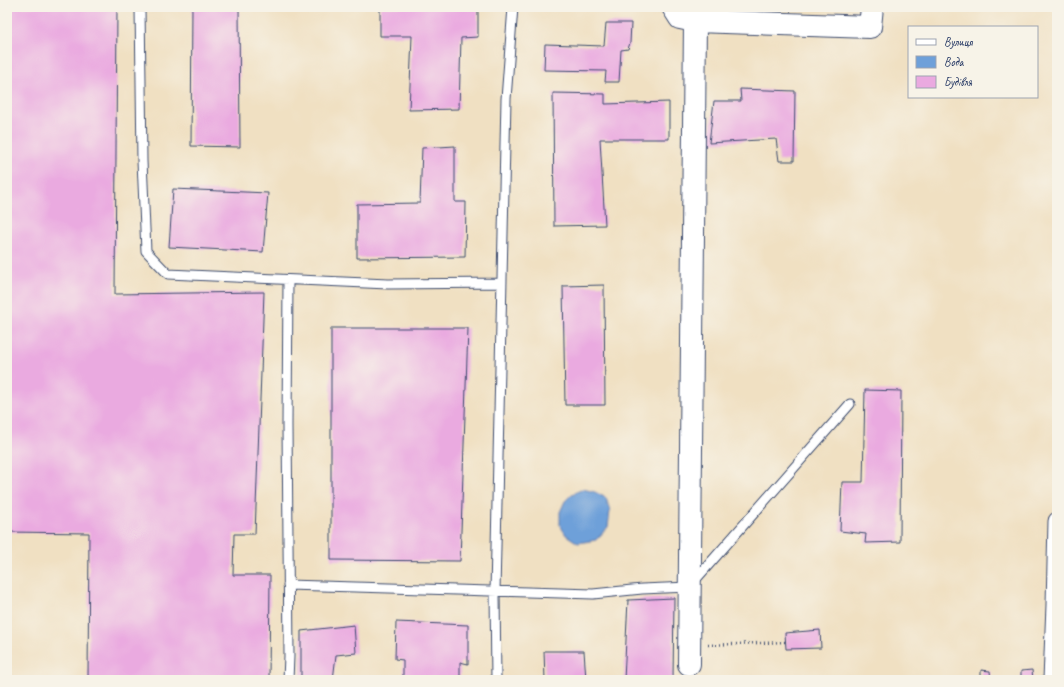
<svg xmlns="http://www.w3.org/2000/svg" width="1064" height="687" viewBox="0 0 1064 687" font-family="Caveat,sans-serif">
<rect width="100%" height="100%" fill="#f7f3e8"/>
<filter id="ink" filterUnits="userSpaceOnUse"><feTurbulence type="fractalNoise" baseFrequency=".025" numOctaves="2"/><feDisplacementMap in="SourceGraphic" scale="8" xChannelSelector="R" yChannelSelector="G"/><feConvolveMatrix kernelMatrix="1 2 1 2 8 2 1 2 1" color-interpolation-filters="sRGB"/></filter>
<filter id="wash" filterUnits="userSpaceOnUse"><feTurbulence type="fractalNoise" baseFrequency=".012" numOctaves="4" result="noise"/><feDisplacementMap in="SourceGraphic" scale="16" xChannelSelector="R" yChannelSelector="G"/><feGaussianBlur stdDeviation="0.9" result="paint"/><feColorMatrix in="noise" values="0 0 0 0 0 0 0 0 0 0 0 0 0 0 0 0 0 1.4 0 .05"/><feComposite in="paint" operator="in"/></filter>
<g filter="url(#wash)">
<rect width="100%" height="100%" fill="#f0e0c2"/>
<path fill="#6ea0d9" stroke="#44689c" d="M583,489L595,492L606,498L610,511L608,527L596,540L578,543L566,535L560,525V512L565,501L572,494Z"/>
<g id="blocks">
<path fill="#eaaae0" d="M7,7H117L115,294L264,292L255,534H234L233,575H270L269,680H88L89,533L7,532Z
M192,7H239L240,147L191,146Z
M380,7H478V37L461,38L459,109L409,110L412,36H380Z
M606,23H631L630,43L628,49L621,50L619,82H605L606,71L544,70L545,44L604,46Z
M740,89L795,91L794,161H779L776,139L709,143L714,101H741Z
M553,93L605,94V104L669,102V139H600L605,225L554,226Z
M455,146V202H466L465,257L357,258V204L420,203L422,148Z
M173,189L268,193L263,252L169,247Z
M604,285L605,405H565L563,286Z
M331,328H468L460,561L331,560Z
M865,390L901,391L900,542L865,543L866,534L840,531L842,482H863Z
M674,598L673,679L624,680L628,600Z
M396,622L468,625V664L460,662V680H403V660L395,659Z
M354,625L356,653L336,655L333,680H301V631Z
M820,630L821,648L786,649L785,633Z
M544,651H584L586,680H545Z
M981,670L990,671L991,680H981Z
M1032,670L1033,680H1021V671Z"/>
</g>
</g>
<g filter="url(#ink)">
<use href="#blocks" fill-opacity="0" stroke="#3b4a6d" stroke-width="1"/>
<g fill="none" stroke-linecap="round" stroke-linejoin="round">
<g stroke="#3b4a6d" stroke-width="11">
<path id="lane" d="M140,7L142,161L146,251L168,274L388,284L502,283
M288,280L287,425L289,656L288,680
M288,585L593,594L642,589L689,587L850,404
M496,680L495,592L506,99L513,7"/>
</g>
<g stroke="#3b4a6d" stroke-width="19">
<path id="street" d="M1052,680L1055,605L1057,521"/>
</g>
<g stroke="#3b4a6d" stroke-width="24">
<path id="secondary" d="M673,7L680,18L695,21L870,27L872,7
M689,664L695,21"/>
</g>
<path stroke="#3b4a6d" stroke-width="2.5" stroke-dasharray="1 3" stroke-linecap="butt" d="M708,645L786,642"/>
<use href="#lane" stroke="#fff" stroke-width="9"/>
<use href="#street" stroke="#fff" stroke-width="17"/>
<use href="#secondary" stroke="#fff" stroke-width="22"/>
</g>
</g>
<rect width="1064" height="687" fill="none" stroke="#f7f3e8" stroke-width="24"/>
<rect x="908" y="26" width="130" height="72" fill="#f7f3e8" stroke="#9fa5b1"/>
<rect x="916" y="39" width="20" height="6" fill="#ffffff" stroke="#9fa5b1"/>
<text x="944" y="46" font-size="12" fill="#1b2f5e">Вулиця</text>
<rect x="916" y="56" width="20" height="12" fill="#6ea0d9" stroke="#9fa5b1"/>
<text x="944" y="66" font-size="12" fill="#1b2f5e">Вода</text>
<rect x="916" y="76" width="20" height="12" fill="#eaaae0" stroke="#9fa5b1"/>
<text x="944" y="86" font-size="12" fill="#1b2f5e">Будівля</text>
</svg>
